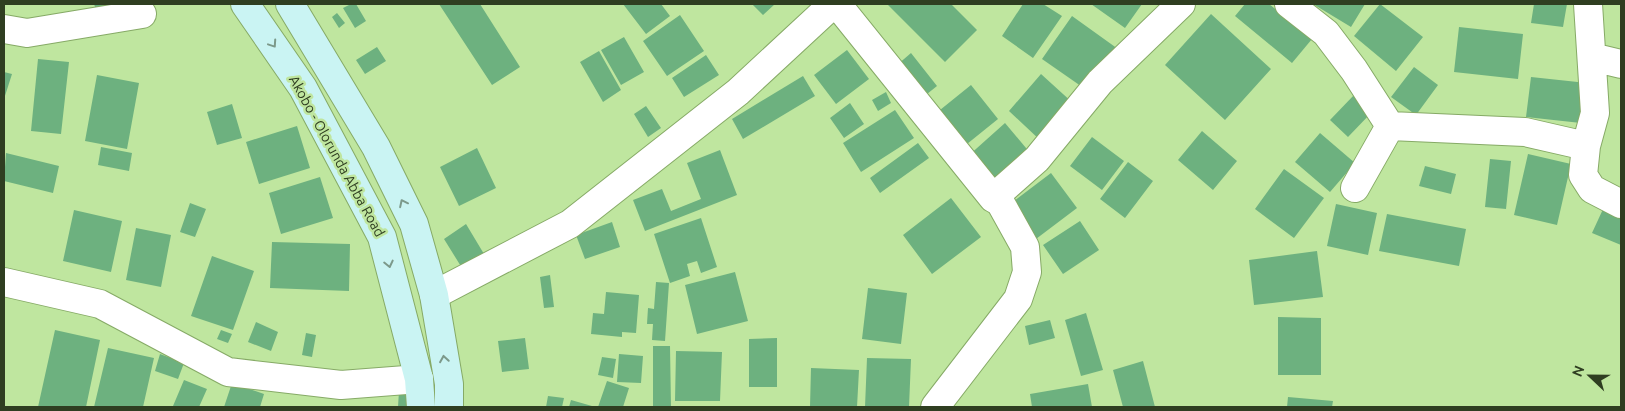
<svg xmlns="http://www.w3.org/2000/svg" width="1625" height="411" viewBox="0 0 1625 411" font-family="Ubuntu,sans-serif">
<rect width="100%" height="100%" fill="#bfe69f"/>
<path fill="#6db17f" d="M94,4H139L99,18Z
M351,4H356L366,21L355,28L343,8Z
M439,4H480L520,67L492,85Z
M623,4H661L670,16L646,34Z
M752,4H775L763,15Z
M887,4H951L977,30L945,62Z
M1023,4H1043L1062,16L1033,58L1002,36Z
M1091,4H1142L1125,28Z
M1245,4H1269L1312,39L1292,63L1235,16Z
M1313,4H1365L1351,27Z
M1380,4L1423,37L1396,71L1354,36Z
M1534,4H1567L1563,27L1531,23Z
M337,13L345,23L339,28L332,17Z
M1211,14L1271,69L1225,120L1165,65Z
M680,15L704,51L667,76L643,41Z
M1072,16L1118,49L1088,91L1042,59Z
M1459,27L1523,34L1518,79L1454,72Z
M624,37L644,72L621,85L601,50Z
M377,47L386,61L365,74L356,60Z
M847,50L869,79L836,104L814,75Z
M599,51L621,90L603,102L580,62Z
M911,53L937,86L922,98L897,65Z
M706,55L719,75L684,97L672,78Z
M38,59L69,62L61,134L31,131Z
M1414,67L1438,85L1416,115L1391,97Z
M4,72L12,74L4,99Z
M1041,74L1074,104L1041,141L1009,111Z
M97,75L139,83L127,149L85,141Z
M803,76L815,96L743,139L732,119Z
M1531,77L1587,83L1581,123L1526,117Z
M971,85L998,119L967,144L940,110Z
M886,92L891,103L878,111L872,100Z
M1354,95L1372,112L1348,137L1330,120Z
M850,103L864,124L844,138L830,118Z
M232,104L242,138L217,145L207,112Z
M646,106L661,128L648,137L634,114Z
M895,110L914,138L861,172L843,143Z
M1005,123L1031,154L994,187L967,157Z
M297,126L310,168L259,184L246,142Z
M1202,131L1237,161L1213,190L1178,160Z
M1320,133L1355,163L1330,192L1295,162Z
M1092,137L1124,161L1102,190L1070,166Z
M918,143L929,158L880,193L870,178Z
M101,147L132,153L129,171L98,165Z
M477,148L496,188L459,206L440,167Z
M720,150L737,195L645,231L633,200L662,189L671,211L701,199L687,163Z
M6,153L59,166L53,193L4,181Z
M1528,154L1571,164L1557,225L1514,215Z
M1490,159L1511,161L1506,209L1485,207Z
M1128,162L1153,181L1125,218L1100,199Z
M1425,166L1456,174L1451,194L1419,186Z
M1284,169L1324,198L1294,238L1255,209Z
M1051,173L1077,208L1032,242L1006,207Z
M320,177L333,218L281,234L269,193Z
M951,198L981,237L932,274L903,235Z
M190,203L206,209L195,237L180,232Z
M1336,204L1377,213L1368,255L1327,246Z
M1604,207L1621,214V245L1592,233Z
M74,210L122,221L111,272L63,261Z
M1387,214L1466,229L1459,266L1379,251Z
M701,218L717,267L701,273L697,261L687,264L690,276L670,283L654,234Z
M1080,221L1099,250L1063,274L1043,245Z
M612,222L620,247L585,259L576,235Z
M466,224L484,254L462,268L444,239Z
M136,228L171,235L161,287L126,280Z
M272,242L350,244L349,291L270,288Z
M1317,251L1323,297L1254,305L1249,260Z
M212,256L254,271L233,330L191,316Z
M735,272L748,321L697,334L685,285Z
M550,275L554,307L544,308L540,277Z
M656,282L669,283L665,341L652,340L653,324H647L648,308L654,309Z
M868,288L907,293L901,344L862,339Z
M606,292L639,295L636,333L622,332V337L591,334L593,313L604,314Z
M1086,313L1103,370L1081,376L1065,320Z
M1278,317L1321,318V375H1278Z
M1050,320L1055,338L1029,345L1025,326Z
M256,322L278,332L271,351L248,342Z
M55,330L100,340L86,407H38Z
M221,330L232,334L228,343L217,339Z
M306,333L316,335L312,357L302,355Z
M525,338L529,369L502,372L498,341Z
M777,338V387H749V339Z
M653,346H670L671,407H653Z
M108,348L154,358L143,407H94Z
M676,351L722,352L720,401H675Z
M160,354L184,363L178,379L155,371Z
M619,354L643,356L641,383L617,382Z
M602,357L616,359L613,378L598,375Z
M867,358L911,359L909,407H865Z
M1143,361L1155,407H1123L1113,370Z
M811,368L859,370L857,407H810Z
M184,380L207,389L199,407L173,406Z
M607,381L629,388L623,407H598Z
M232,383L264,394L260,407H224Z
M1088,384L1092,407H1032L1030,394Z
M399,391L418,393L416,407H398Z
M548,396L564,398L562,407H546Z
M1288,397L1333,401L1332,407H1287Z
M571,400L592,406L591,407H569Z"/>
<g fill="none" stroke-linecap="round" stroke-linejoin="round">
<g stroke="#86aa66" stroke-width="30">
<path id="minor" d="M837,4L993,198L1000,202L1025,247L1027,272L1018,299L935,407
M1289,4L1326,33L1354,70L1390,126L1355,188
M1588,4L1595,113L1586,146L1583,175L1592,189L1621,204
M4,29L27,33L142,14
M1592,57L1621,64
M1390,126L1525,132L1586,146
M993,198L1037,159L1100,82L1181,4
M4,282L100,304L228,372L341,385L419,379"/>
</g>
<g stroke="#86aa66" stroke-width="30">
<path id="tertiary" d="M434,295L570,224L738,92L833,4"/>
</g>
<g stroke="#86aa66" stroke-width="30">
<path id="secondary" d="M245,4L303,88L382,237L419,379L421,407
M290,4L376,147L414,224L434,295L449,384V407"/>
</g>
<use href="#minor" stroke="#fff" stroke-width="28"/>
<use href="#tertiary" stroke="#fff" stroke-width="28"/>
<use href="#secondary" stroke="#caf4f3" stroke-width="28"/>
</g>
<defs><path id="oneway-chevron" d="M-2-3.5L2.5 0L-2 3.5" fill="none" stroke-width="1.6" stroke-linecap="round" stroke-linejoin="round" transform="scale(1.25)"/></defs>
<g stroke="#7c998a">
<use href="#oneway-chevron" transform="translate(273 44) rotate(56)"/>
<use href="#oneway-chevron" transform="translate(403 203) rotate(-116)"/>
<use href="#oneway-chevron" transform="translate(389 264) rotate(77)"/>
<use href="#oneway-chevron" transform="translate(444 359) rotate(-99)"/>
</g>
<g text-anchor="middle" stroke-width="5" stroke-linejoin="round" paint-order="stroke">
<g font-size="14" fill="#2f3e21" stroke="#bfe69f">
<text transform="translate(337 156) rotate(61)" y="5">Akobo - Olorunda Abba Road</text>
</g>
</g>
<rect width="1625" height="411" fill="none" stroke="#2f3e21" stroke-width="10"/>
<g transform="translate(1590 376) rotate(292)" stroke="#bfe69f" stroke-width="4" paint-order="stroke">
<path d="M0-4L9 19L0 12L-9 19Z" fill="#2f3e21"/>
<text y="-8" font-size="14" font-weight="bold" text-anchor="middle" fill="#2f3e21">N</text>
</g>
</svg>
